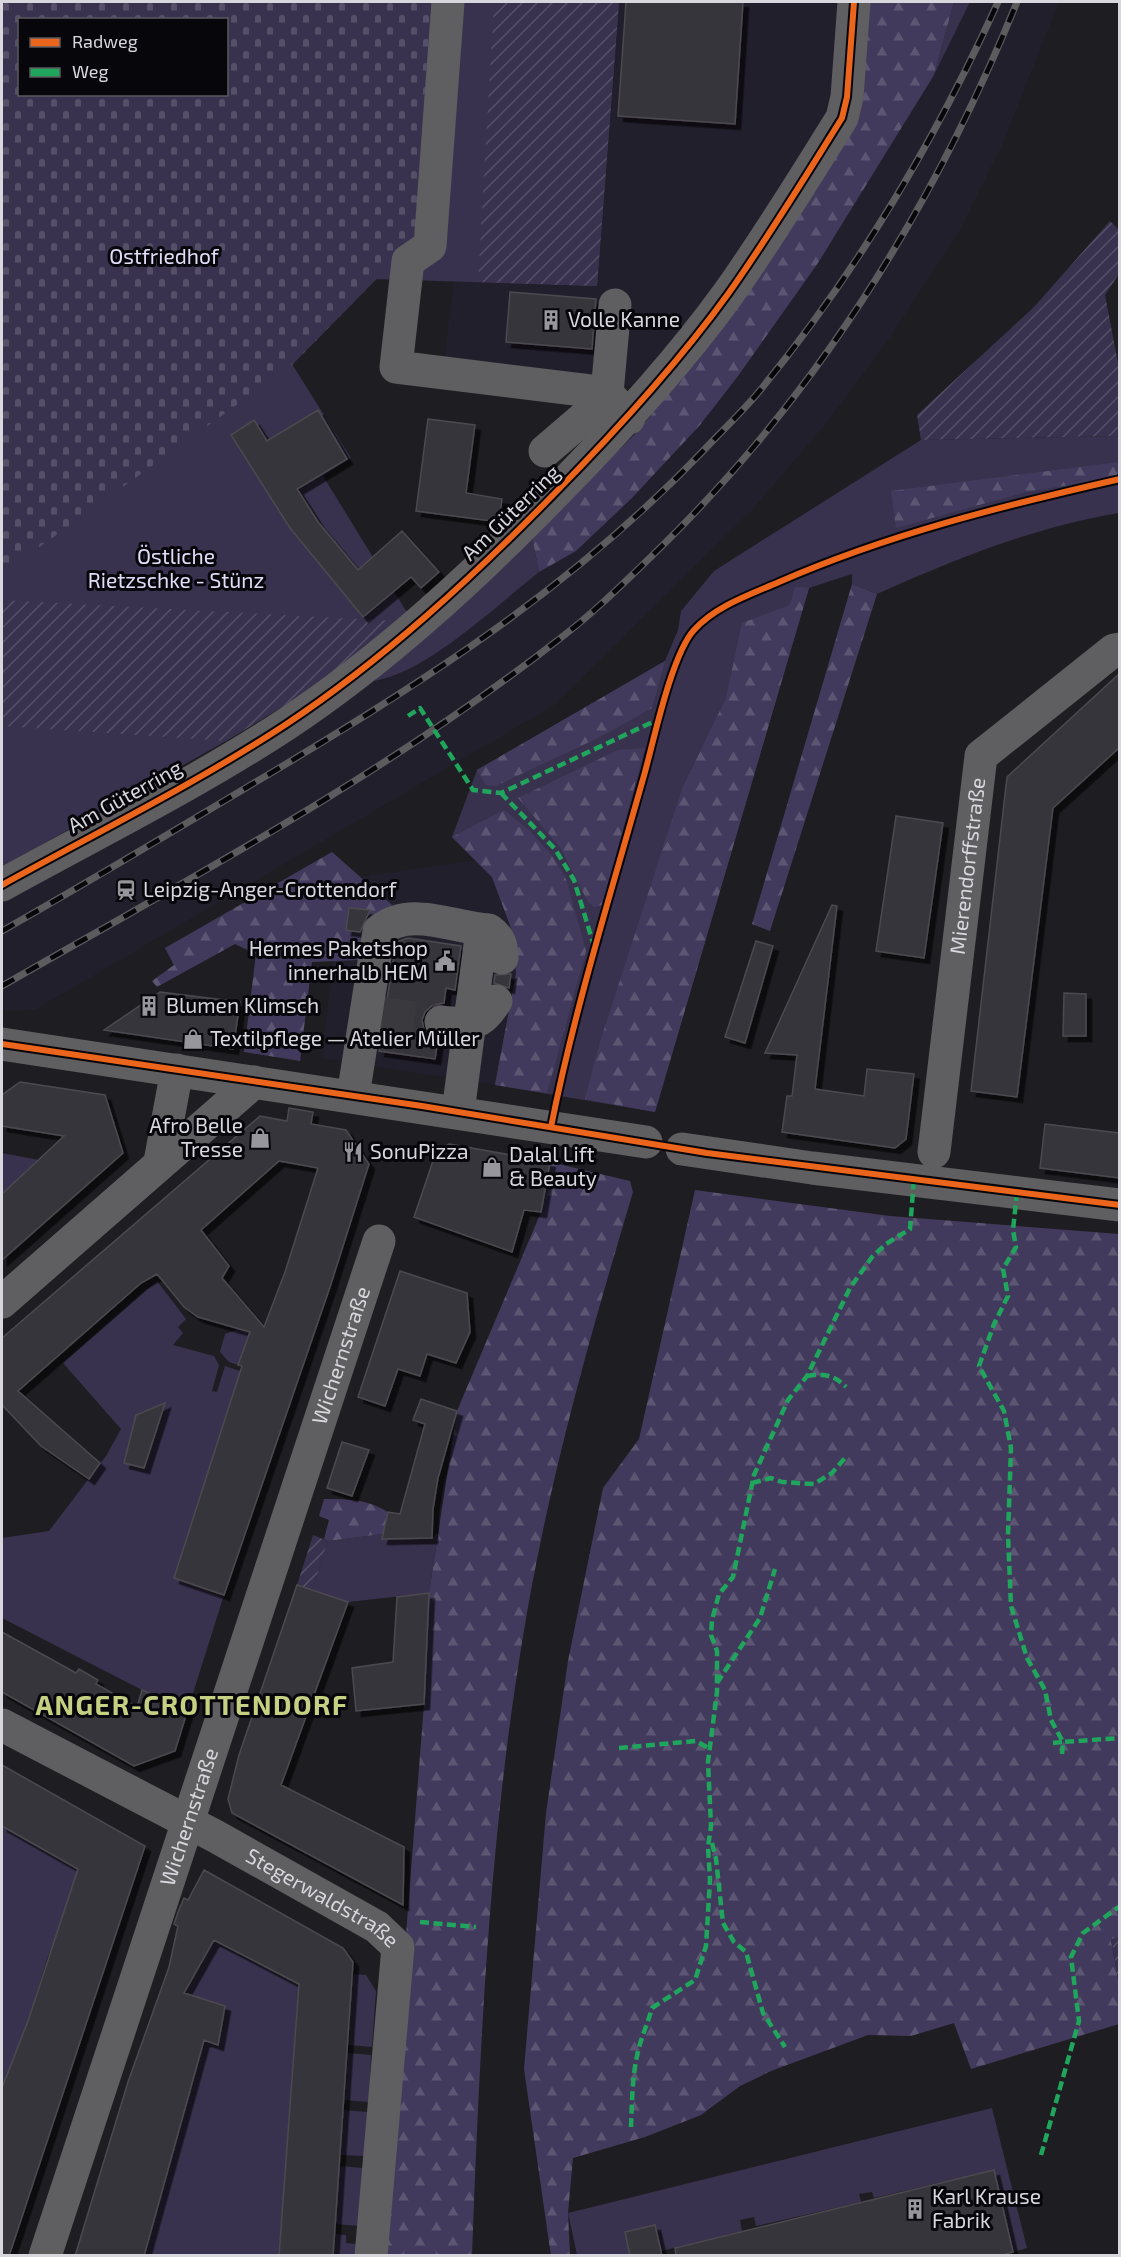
<svg xmlns="http://www.w3.org/2000/svg" width="1121" height="2257" viewBox="0 0 1121 2257" font-family="'Exo 2',sans-serif">
<defs>
<pattern id="forest-firs" width="22" height="20" patternUnits="userSpaceOnUse" patternTransform="scale(1.5)"><rect width="22" height="20" fill="#423a5c"/><path d="M5 1l3.5 6h-7zM16 11l3.5 6h-7z" fill="#5d5673"/></pattern>
<pattern id="cemetery-stones" width="16" height="16" patternUnits="userSpaceOnUse" patternTransform="scale(1.5)"><rect width="16" height="16" fill="#39324e"/><path d="M2 7V4a2 2 0 0 1 4 0v3zM10 15v-3a2 2 0 0 1 4 0v3z" fill="#554f67"/></pattern>
<pattern id="garden-furrows" width="10" height="10" patternUnits="userSpaceOnUse" patternTransform="scale(1.5)"><rect width="10" height="10" fill="#39324e"/><path d="M-1 1l2-2M0 10L10 0M9 11l2-2" fill="none" stroke="#554f67"/></pattern>
<filter id="shadow"><feDropShadow dx="5.5" dy="5.5" stdDeviation="0" flood-color="#0009"/></filter>
</defs>
<rect width="100%" height="100%" fill="#1e1d22"/>
<path fill="#221f2d" d="M619,2H839L831,105L718,290L641,388L444,364L454,281L597,286Z
M970,2H1059L1003,143L960,230L893,333L829,420L754,508L553,706L35,1010L2,1011V897L295,735L374,681L387,679L539,572L576,551L632,498L700,425L818,263L934,75Z
M475,860L492,877L514,936L516,974L495,1085L322,1058L333,961L359,960L380,913L392,905L361,877Z"/>
<path fill="#39324e" fill-rule="evenodd" d="M2,2H619L597,286L375,279L292,364L351,458L323,476L408,614L321,683L226,741L2,867ZM20,20H226V94H20Z
M954,2H970L934,75Z
M1119,436V513C1034,527 956,559 877,594L852,584V574L809,588L655,1112L495,1085L516,974L514,936L492,877L452,837L477,770L665,661L678,630L681,611L714,571L921,440Z
M532,537L539,572C496,606 427,672 374,681L380,672Z
M2,1153L39,1160L2,1194Z
M157,1281L186,1319L178,1327L183,1333L173,1345L214,1356L219,1365L212,1391L217,1392L225,1366L243,1372L232,1397L174,1578L224,1595L188,1709L142,1690L2,1618V1538L49,1531L106,1456L121,1429L63,1363Z
M238,1329L261,1336L244,1349L238,1365L229,1362L220,1352L225,1334Z
M438,1533L429,1593L348,1602L312,1591L328,1541L383,1534L382,1539L432,1538Z
M2,1822L82,1872L47,1959L28,2021L2,2089Z
M214,1940L299,1979L279,2255L144,2256L204,2040L217,2044L225,2006L163,1986L172,1955Z
M352,1974L366,1975L376,1991L372,2047L349,2045Z
M348,2053L371,2055L369,2102L345,2100Z
M992,2108L1027,2248L1013,2252L993,2170L874,2198L872,2192L859,2194L861,2202L756,2226L754,2217L740,2220L742,2231L661,2251L655,2225L625,2232L630,2255H577L568,2213Z
M343,2110L368,2112L365,2156L340,2155Z
M339,2166L363,2168L359,2226L335,2224Z
M334,2234L346,2235V2243L356,2244L355,2255L333,2256Z"/>
<path fill="url(#forest-firs)" d="M867,2H954L934,75L818,263L738,376L700,425L632,498L576,551L539,572L532,537L639,430L751,288L846,136Z
M1119,462V477L1026,492L896,528L891,491Z
M852,584L877,594L770,931L752,924Z
M795,587L809,588L655,1112L585,1099L600,1042L682,789L726,698L742,623L790,605Z
M665,661L652,708L600,737L496,786L486,785L477,770Z
M645,748L602,905L594,907L588,902L560,847L518,798L618,750Z
M504,810L530,831L554,858L566,879L586,951L547,1093L495,1085L516,974L514,936L492,877L452,837Z
M332,852L392,905L380,913L359,960L312,962L300,1061L244,1052L256,954L235,944L157,987L152,981L174,965L165,948Z
M550,1162L630,1181L633,1192C592,1329 553,1466 528,1607C490,1821 480,2039 472,2255L381,2256L424,1704L429,1593L457,1411L541,1212Z
M695,1190L890,1216L1119,1234L1120,1937L1111,1940L1119,1985V2024L971,2069L954,2023L911,2036L868,2035L771,2071L740,2086L701,2115L645,2137L573,2158L568,2213L570,2255L551,2256L524,2069L546,1813L568,1661L603,1488L639,1439Z
M324,1499C349,1499 366,1499 388,1512L383,1534L328,1541L324,1539L329,1520L319,1516Z"/>
<path fill="url(#cemetery-stones)" fill-rule="evenodd" d="M2,2H431L415,240L292,365L2,574ZM20,20H226V94H20Z"/>
<path fill="url(#garden-furrows)" d="M494,2H619L597,286L478,282Z
M1110,221L1120,231L1119,274L1105,295L1119,368V436L921,440L917,415L1034,307Z
M2,600L396,621L321,683L226,741L2,726Z
M313,1535L328,1541L312,1591L297,1585Z
M1119,1937H1120L1119,1985L1111,1939Z"/>
<path fill="#36363a" stroke="#4b4a4f" stroke-width="1.5" fill-rule="evenodd" filter="url(#shadow)" d="M626,2H743L735,124L618,116Z
M510,292L596,299L592,349L506,342Z
M318,410L347,459L297,489L318,522L358,570L402,531L439,572L421,588L411,577L363,617L290,528L231,435L254,420L267,441Z
M428,419L475,425L466,493L502,499L499,522L416,511Z
M1119,674V748L1053,808L1017,1097L971,1091L1007,777Z
M896,816L943,823L924,958L876,951Z
M832,905L837,906L815,1089L864,1096L867,1069L914,1074L906,1139L895,1148L782,1132L787,1096H792L797,1055L765,1053Z
M349,908L370,910L360,932L346,930Z
M408,938L461,946L455,990L446,988L444,1003L433,1005L425,1012L422,1020L424,1030L430,1037L438,1040L435,1059L379,1051L396,942Z
M756,941L773,946L745,1043L725,1037Z
M511,974L509,988L494,983L495,975Z
M160,992L240,1002L233,1049L104,1030Z
M1064,993L1086,994V1036H1063Z
M20,1082L105,1095L123,1153L2,1260V1194L64,1136L2,1126V1095Z
M289,1108L313,1112L311,1124L346,1130L369,1164L330,1287L224,1595L174,1578L242,1366L238,1365L250,1332L198,1317L184,1307L157,1274L141,1283L18,1391L100,1463L89,1479L41,1446L2,1405V1338L260,1116L287,1121ZM279,1161L318,1168L285,1272L264,1327L222,1278L229,1266L201,1230Z
M1045,1124L1119,1133V1178L1040,1168Z
M449,1144L550,1162L541,1212L524,1210L512,1252L414,1217L436,1152Z
M400,1271L467,1293L470,1332L456,1363L427,1354L420,1376L398,1369L385,1406L358,1397Z
M421,1399L457,1411L438,1478L433,1509L432,1538L382,1539L388,1512L400,1514L425,1424L413,1420Z
M165,1403L144,1468L124,1463L136,1415Z
M342,1442L369,1450L352,1496L327,1488Z
M297,1585L348,1602L281,1785L404,1847L403,1905L232,1813L228,1799L239,1755Z
M429,1593L424,1704L356,1711L352,1668L393,1662L397,1597Z
M2,1632L76,1673L79,1669L98,1680L96,1684L137,1707L142,1690L188,1709L175,1751L134,1766L2,1692Z
M2,1765L145,1846L9,2256H2V2088L28,2021L78,1869L2,1826Z
M204,1870L343,1948L353,1962L333,2256H279L299,1984L214,1940L184,1993L225,2006L218,2045L204,2040L144,2256H75L128,2082L169,1967L178,1926L174,1924L178,1912L184,1898L188,1900Z
M994,2170L1013,2252L999,2256H676L675,2248Z
M655,2225L662,2256H630L625,2232Z"/>
<g fill="none" stroke-linecap="round" stroke-linejoin="round">
<path stroke="#3a393e" stroke-width="33" stroke-dasharray="33 16" stroke-linecap="butt" d="M382,1013L441,1022"/>
<g stroke="#5f5e60" stroke-width="33">
<path d="M448,2L430,246L408,261L396,367L607,393L629,418"/>
<path d="M607,393L615,305"/>
<path d="M545,451L587,415L614,403"/>
<path d="M2,885C96,833 195,784 285,725C383,660 471,579 553,495C615,432 676,366 728,294C768,238 805,177 842,118L847,97L854,2"/>
<path d="M441,1022C471,1025 479,1027 496,1001"/>
<path d="M2,1044L646,1142"/>
<path d="M353,1096L379,931C411,905 452,928 489,930C500,938 502,946 502,958"/>
<path d="M458,1112L482,930"/>
<path d="M682,1149L812,1168L1120,1205"/>
<path id="s1" d="M934,1152L981,756L1114,650L1120,649"/>
<path d="M160,1162L177,1070"/>
<path d="M2,1302L254,1082"/>
<path id="s2" d="M2,1725L215,1836L377,1927L398,1947L371,2256"/>
<path id="s3" d="M45,2256L379,1241"/>
</g>
<g stroke="#5c5b5e" stroke-width="7">
<path id="rail" d="M2,931C85,884 167,835 249,786C415,688 569,591 704,450C721,432 740,414 757,394C856,274 934,143 998,2
M2,986C191,878 386,774 558,640C595,612 628,579 661,547C819,392 934,206 1017,2"/>
</g>
<use href="#rail" stroke="#07060a" stroke-width="4.5" stroke-dasharray="14" stroke-linecap="butt"/>
<path stroke="#20a55d" stroke-width="4.5" stroke-dasharray="9 4.5" stroke-linecap="butt" d="M408,716L420,708L473,790L501,793L659,719
M501,793L555,849L574,880L594,946
M1017,1192L1013,1230L1016,1247L1003,1269L1008,1296L994,1324L979,1366L1004,1411L1011,1448L1008,1535L1011,1606L1027,1658L1045,1690L1051,1720L1063,1742L1120,1738
M807,1376C822,1373 835,1375 846,1387
M752,1483L771,1478L782,1482L814,1484L832,1473L845,1458
M717,1683L760,1618L775,1569
M1053,1743L1063,1742L1062,1754
M619,1748L696,1741L710,1749
M712,1843L716,1859L723,1923L734,1942L746,1952L763,2013L785,2047
M420,1922L476,1927
M631,2127C632,2104 632,2079 637,2056C640,2040 647,2026 652,2008L695,1980L706,1946L710,1880L708,1847L711,1826L708,1762L717,1692V1651L711,1635L712,1620L719,1594L733,1577L754,1475L788,1400L807,1376L850,1288L872,1257L886,1244L910,1229L914,1179
M1041,2155L1079,2021L1071,1957L1083,1933L1120,1906"/>
<g stroke="#07060a" stroke-width="10">
<path id="cycleway" d="M2,885C96,833 195,784 285,725C383,660 471,579 553,495C615,432 676,366 728,294C768,238 805,177 842,118L847,97L854,2
M2,1044L422,1106L707,1153L1120,1205
M551,1127C575,1007 612,890 645,772C654,739 672,654 694,630C716,606 749,595 779,582C889,534 1002,506 1120,479"/>
</g>
<use href="#cycleway" stroke="#eb651d" stroke-width="6"/>
</g>
<defs>
<g id="building-bare" transform="scale(1.62)"><path d="M-4-6H4V6H1V3H-1V6H-4ZM-2.5-4.3h1.7v1.8h-1.7ZM.8-4.3h1.7v1.8H.8ZM-2.5-1h1.7V.8h-1.7ZM.8-1h1.7V.8H.8Z" fill="#97969c" stroke="#07060a" stroke-width="2.5" paint-order="stroke"/></g>
<g id="station-bare" transform="scale(1.62)"><path d="M-3-6H3Q5-6 5-4V2Q5 4 3 4L4.5 6H3L1.5 4h-3L-3 6H-4.5L-3 4Q-5 4-5 2V-4Q-5-6-3-6ZM-3.5-4v3h7v-3ZM-3.5 1v1.5H-2V1ZM2 1v1.5H3.5V1Z" fill="#97969c" stroke="#07060a" stroke-width="2.5" paint-order="stroke"/></g>
<g id="civic-bare" transform="scale(1.62)"><path d="M-.6-6.5H3V-4.5H.6V-3L4-1V1h2V6H-6V1h2V-1L-.6-3ZM-1.2 2.5V6h2.4V2.5Z" fill="#97969c" stroke="#07060a" stroke-width="2.5" paint-order="stroke"/></g>
<g id="shop-bare" transform="scale(1.62)"><path d="M-5-2.5h2.3a2.7 3.5 0 0 1 5.4 0H5L5.5 6h-11ZM-1.5-2.5h3a1.5 2.3 0 0 0-3 0Z" fill="#97969c" stroke="#07060a" stroke-width="2.5" paint-order="stroke"/></g>
<g id="restaurant-bare" transform="scale(1.62)"><path d="M-5-6h1v4h1v-4h1v4h1v-4h1v5L-1.5 .5V6h-2V.5L-5-1ZM5-6V6H3V1.5H1.5Q1.5-4 5-6Z" fill="#97969c" stroke="#07060a" stroke-width="2.5" paint-order="stroke"/></g>
</defs>
<g fill-rule="evenodd">
<use href="#building-bare" x="551" y="320"/>
<use href="#station-bare" x="126" y="890"/>
<use href="#civic-bare" x="445" y="961"/>
<use href="#building-bare" x="149" y="1006"/>
<use href="#shop-bare" x="193" y="1039"/>
<use href="#shop-bare" x="260" y="1138"/>
<use href="#restaurant-bare" x="353" y="1152"/>
<use href="#shop-bare" x="492" y="1167"/>
<use href="#building-bare" x="915" y="2209"/>
</g>
<g text-anchor="middle" stroke-width="6" stroke-linejoin="round" paint-order="stroke">
<g font-size="21" fill="#e1dcf8" stroke="#07060a">
<text x="164" y="264">Ostfriedhof</text>
<text x="176" y="564">Östliche<tspan x="176" dy="24">Rietzschke - Stünz</tspan></text>
</g>
<g font-size="21" fill="#d8d7de" stroke="#07060a" text-anchor="start">
<text x="568" y="327">Volle Kanne</text>
<text x="143" y="897">Leipzig-Anger-Crottendorf</text>
<text x="428" y="956" text-anchor="end">Hermes Paketshop<tspan x="428" dy="24">innerhalb HEM</tspan></text>
<text x="166" y="1013">Blumen Klimsch</text>
<text x="210" y="1046">Textilpflege — Atelier Müller</text>
<text x="243" y="1133" text-anchor="end">Afro Belle<tspan x="243" dy="24">Tresse</tspan></text>
<text x="370" y="1159">SonuPizza</text>
<text x="509" y="1162">Dalal Lift<tspan x="509" dy="24">&amp; Beauty</tspan></text>
<text x="932" y="2204">Karl Krause<tspan x="932" dy="24">Fabrik</tspan></text>
</g>
<g font-size="21" fill="#d8d7de" stroke="#07060a">
<text transform="translate(511 513) rotate(-44)" y="7">Am Güterring</text>
<text transform="translate(125 797) rotate(-29)" y="7">Am Güterring</text>
<text dy="7" stroke="none"><textPath href="#s1" startOffset="288">Mierendorffstraße</textPath></text>
<text dy="7" stroke="none"><textPath href="#s3" startOffset="948">Wichernstraße</textPath></text>
<text dy="7" stroke="none"><textPath href="#s3" startOffset="462">Wichernstraße</textPath></text>
<text dy="7" stroke="none"><textPath href="#s2" startOffset="364">Stegerwaldstraße</textPath></text>
</g>
<g font-size="27" font-weight="bold" letter-spacing="1.5" fill="#c6d083" stroke="#07060a">
<text x="192" y="1715">ANGER-CROTTENDORF</text>
</g>
</g>
<rect width="1121" height="2257" fill="none" stroke="#d8d7de" stroke-width="6"/>
<rect x="18" y="18" width="210" height="78" fill="#07060a" stroke="#5b5a5f" stroke-width="1.5"/>
<rect x="30" y="38" width="30" height="9" fill="#eb651d" stroke="#5b5a5f" stroke-width="1.5"/>
<text x="72" y="48" font-size="18" fill="#d8d7de">Radweg</text>
<rect x="30" y="68" width="30" height="9" fill="#20a55d" stroke="#5b5a5f" stroke-width="1.5"/>
<text x="72" y="78" font-size="18" fill="#d8d7de">Weg</text>
</svg>
